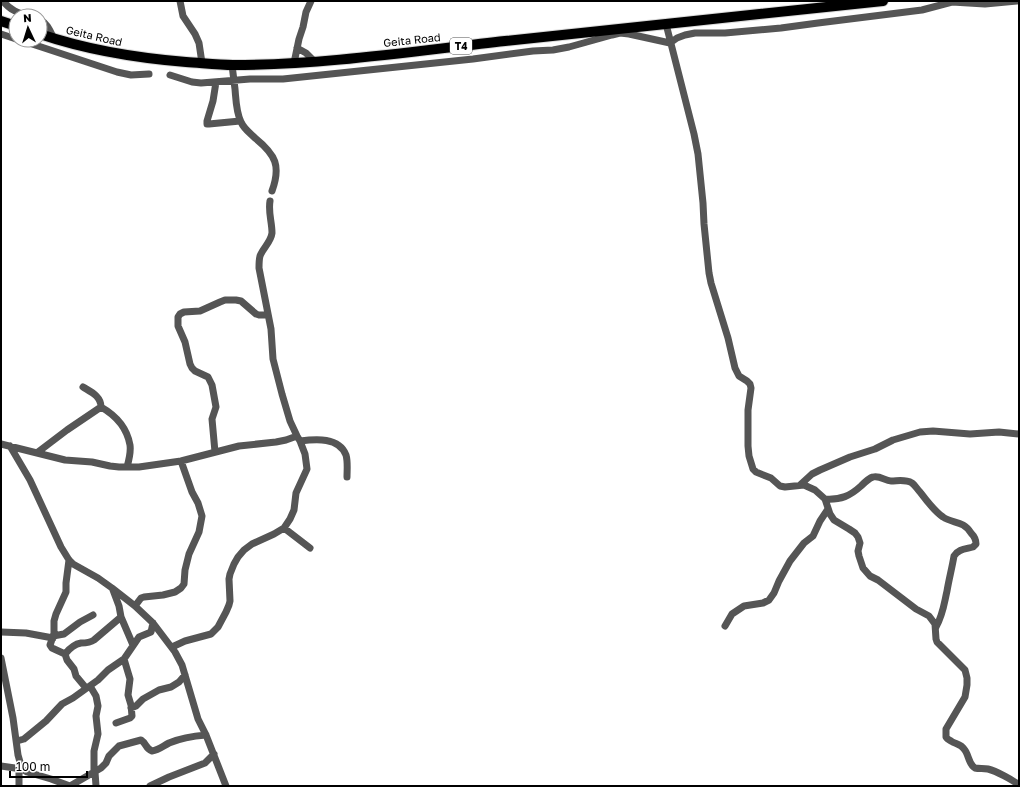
<svg xmlns="http://www.w3.org/2000/svg" width="1020" height="787" viewBox="0 0 1020 787" font-family="'Golos Text',sans-serif">
<rect width="100%" height="100%" fill="#fff"/>
<g fill="none" stroke-linecap="round" stroke-linejoin="round">
<g stroke="#dbdbdb" stroke-width="12">
<path id="highway" d="M1,21L16,26
M40,34C87,50 137,58 186,62C202,63 218,65 233,65C324,65 415,51 505,41C631,28 757,14 883,1"/>
</g>
<path stroke="#555" stroke-width="7" d="M3,1C10,10 18,13 29,16
M180,1L183,16L195,34L199,43L202,63
M40,20C48,24 50,31 54,39
M666,24L694,134L698,154L703,203L704,224L709,273L711,283L728,338L735,368L739,376L747,381L750,384L751,388L748,410V446L749,456L753,469L756,472L771,478L780,486L785,487L804,485L815,490L825,499L830,514L834,520L849,529L855,533L858,537L860,543L858,551L859,556L863,568L870,576L878,580L916,609L929,616L935,624L936,639L937,642L965,670L967,678V685L965,697L946,729V737C947,739 949,740 951,741C955,744 961,744 964,749C969,754 968,764 975,768C979,769 984,768 988,769C996,771 1013,780 1019,785
M1,34L16,39
M20,40L117,72L131,75L149,74
M297,48L306,53L315,62
M294,63L299,39L303,27L306,12L311,1
M232,65C233,73 234,81 235,89C236,100 236,112 241,122C244,129 250,133 255,138C276,155 281,166 272,191
M170,75L192,82L201,83L250,79H283L473,59L533,51L553,50L569,47L612,35L620,33L629,34L670,43L677,38L685,35L695,33H725L781,28L818,23L922,10L952,2L985,4L1017,1
M216,82L213,101L207,121V124H209L240,121
M101,407C115,415 127,428 130,445C131,452 129,460 127,467
M300,441C316,439 339,437 346,455C348,462 347,470 347,477
M1,444L65,460L92,462L110,466L119,467H139L181,461L239,446L276,442L286,440L297,436
M10,446L30,480L61,547L69,560L73,564L98,578L112,588L135,606L153,623L175,652L182,665L198,719L206,735L226,786
M38,452L67,430L101,407C101,396 91,392 83,387
M215,452L212,419L216,407L212,385L208,377L195,371L192,368L190,364L185,342L178,326V317L180,314L184,312L200,311L220,302L225,300H236L241,301L256,314L259,315H268
M800,485L812,474L820,470L850,457L875,449L893,440L920,432L933,431L970,434L999,432L1019,434
M825,499C841,500 850,496 861,486C865,482 869,478 873,477C880,475 885,481 891,481C898,481 905,479 912,483C915,485 917,489 920,492C926,500 934,511 943,517C953,524 963,520 971,533C974,536 976,539 976,544L973,547C966,549 958,549 954,556C952,568 949,579 947,591C944,604 943,615 936,627
M284,528L310,548
M113,590L119,606L121,617L133,645
M135,606L141,598L144,597L163,595L175,592L181,588L184,584L185,570L189,554L199,532L202,516L198,503L192,492L181,461
M725,626L732,614L744,606L763,603L769,600L774,593L779,581L790,561L804,543L813,536L820,521L828,509
M1,632L26,633L53,638
M53,636L64,634L80,622L93,615
M172,647L185,641L211,634L218,627L226,612L229,605L230,601L229,579L230,574L234,564L238,557L244,550L252,544L274,534L284,528L290,519L294,510L296,493L307,469L305,454L300,441L297,436L290,421L282,394L273,359L271,329L259,268C259,264 259,260 260,256C263,248 271,242 272,233C272,222 268,212 270,201
M65,654L52,648L50,645L54,634V621L56,614L66,592V583L69,560
M1,658L13,718L18,755L22,769L27,772L51,779L70,786
M90,686L96,696L98,706L96,716L98,734L94,751V772
M86,688L76,676L74,669L67,660L65,654C69,649 75,644 81,643C86,643 90,643 94,640L121,617
M131,708L136,706L143,699L159,690L171,687L179,682L185,675
M116,723L130,718L132,716L131,705L128,695L130,679L124,659
M17,741L24,739L46,721L62,704L73,698L98,680L108,670L124,659L139,637L151,632L153,623
M1,766L22,769
M95,772L96,786
M19,786V769
M70,786L101,768L106,763L109,756L119,746L141,740C147,744 145,748 152,751C159,750 163,746 169,743C181,738 193,736 206,735
M150,786L169,777L205,763L214,754"/>
<use href="#highway" stroke="#000" stroke-width="10"/>
</g>
<g text-anchor="middle" stroke-width="3" stroke-linejoin="round" paint-order="stroke">
<rect fill="#fff" stroke="#4c4c4c" stroke-width="1" x="450" y="38" width="22" height="16" rx="3"/>
<g font-size="10" font-weight="bold" fill="#000">
<text x="461" y="50">T4</text>
</g>
<g font-size="11" fill="#000" stroke="#fff">
<text transform="translate(94 36) rotate(13)" y="4">Geita Road</text>
<text transform="translate(412 40) rotate(-6)" y="4">Geita Road</text>
</g>
</g>
<rect width="1020" height="787" fill="none" stroke="#000000" stroke-width="4"/>
<g transform="translate(28 28) rotate(356)"><circle r="19" fill="#ffffff" stroke="#999999"/>
<path d="M0-3L7 15L0 10L-7 15Z" fill="#000000"/>
<text y="-6" font-size="11" font-weight="bold" text-anchor="middle" fill="#000000">N</text>
</g>
<path d="M10 771v6h77v-6" fill="none" stroke="#000000" stroke-width="2"/>
<text x="16" y="771" font-size="12" fill="#000000" stroke="#ffffff" stroke-width="3" paint-order="stroke">100 m</text>
</svg>
